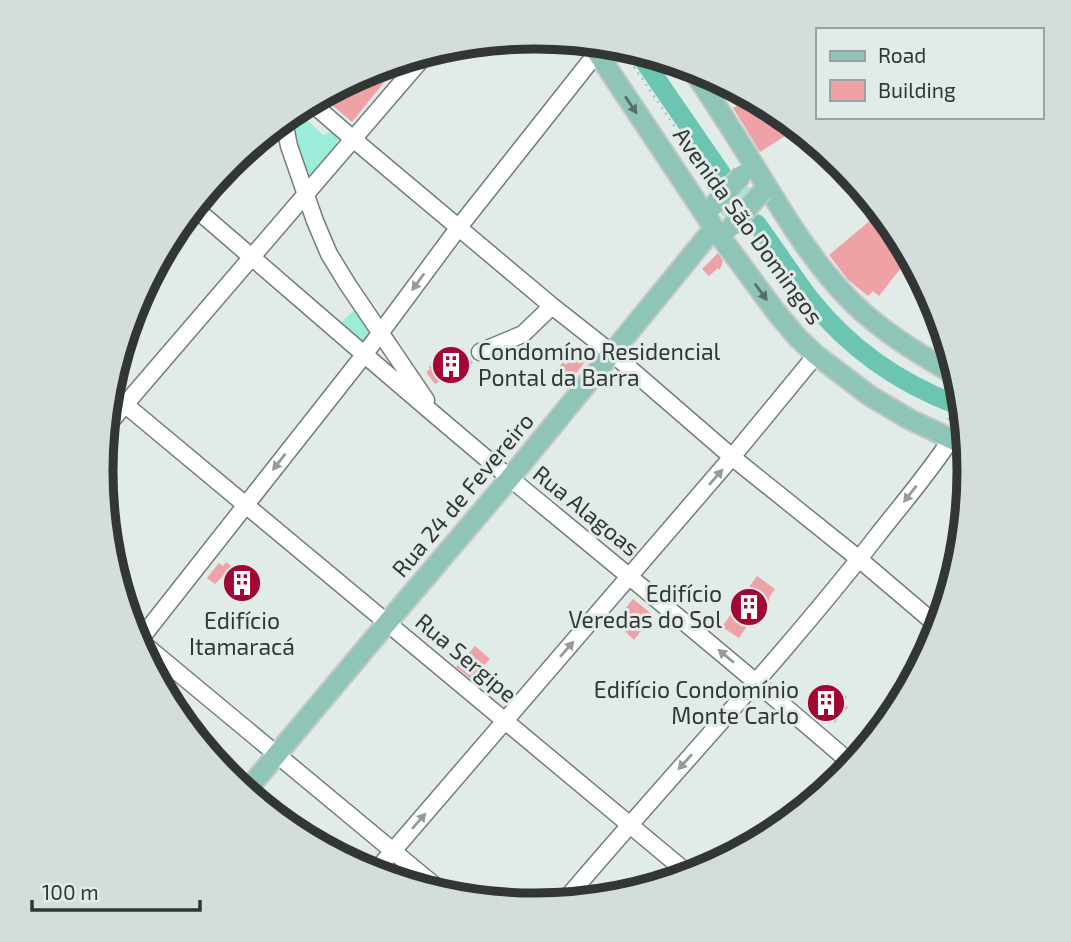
<svg xmlns="http://www.w3.org/2000/svg" width="1071" height="942" viewBox="0 0 1071 942" font-family="'Exo 2',sans-serif">
<rect width="100%" height="100%" fill="#e1ece9"/>
<path fill="#9cecda" d="M306,112L309,115L308,121L323,135L330,132L338,136C337,152 322,167 310,177L304,173L290,123Z
M743,185L749,187L751,192L730,218C724,218 721,215 720,209Z
M359,305L375,329L360,348L336,328Z"/>
<g fill="none" stroke-linecap="round" stroke-linejoin="round">
<path stroke="#6bc5b2" stroke-width="19" d="M642,58L721,173
M757,224C775,249 792,275 810,299C848,347 899,383 957,405"/>
</g>
<path fill="#efa2a6" d="M399,64L352,122L325,99L370,70Z
M723,84L751,103L793,131L760,152L733,108L737,106Z
M872,219L899,248L907,260L879,296L873,291L868,296L848,280L829,255Z
M718,253L723,261L720,270L718,268L709,276L702,269Z
M457,348L459,351L463,348L473,363L435,384L426,372L430,369L429,367Z
M575,354L585,362L573,377L574,379L569,386L554,373L563,362L566,365Z
M226,562L250,581L246,586L249,589L239,601L230,594L237,585L224,575L215,584L207,578L219,563L223,566Z
M757,576L775,589L770,596L768,603L751,626H747L739,638L722,627L735,608L731,606L741,592L744,594Z
M633,599L653,615L634,640L615,621Z
M475,646L490,659L471,679L456,667Z
M829,683L847,697L842,703L848,707L835,723L829,718L826,719L809,702L823,684L827,687Z"/>
<g fill="none" stroke-linecap="round" stroke-linejoin="round">
<g stroke="#737d7a" stroke-width="19">
<path id="minor" d="M315,106L353,139L552,306L613,354L732,457L859,559L939,627
M285,126L289,146L315,221L329,254L348,285L426,400
M197,210C302,300 405,391 511,479C625,573 740,667 852,764
M480,352L523,334L552,306
M116,397L690,875
M111,421L421,60
M134,636L434,885
M138,642L364,355L459,227L596,54
M374,873L732,457L816,355
M566,899C669,777 779,662 877,536C902,504 929,473 951,439"/>
</g>
<g stroke="#c6c7c6" stroke-width="23">
<path id="major" d="M594,48L714,228L776,312L798,338L816,355L870,396L909,419L964,445
M691,68C712,98 732,130 752,162C782,211 812,263 854,304C883,332 916,352 950,372
M247,790L387,623L510,478L714,228"/>
</g>
<path stroke="#acb5b3" stroke-width="2" stroke-dasharray="2 5" stroke-linecap="butt" d="M626,55L673,124L710,187
M948,420L956,402"/>
<use href="#minor" stroke="#fff" stroke-width="16"/>
<use href="#major" stroke="#8fc4b9" stroke-width="19"/>
<g stroke="#c6c7c6" stroke-width="23" stroke-linecap="butt">
<path id="major-bridge" d="M713,206L742,175
M731,227L762,192"/>
</g>
<use href="#major-bridge" stroke="#8fc4b9" stroke-width="19"/>
</g>
<defs><path id="oneway-solid" d="M-6-.8H1V-3.2L6.5 0L1 3.2V.8H-6Z" transform="scale(1.75)"/></defs>
<g fill="#576f6a">
<use href="#oneway-solid" transform="translate(631 105) rotate(56)"/>
<use href="#oneway-solid" transform="translate(761 292) rotate(54)"/>
</g>
<g fill="#989a9a">
<use href="#oneway-solid" transform="translate(418 282) rotate(126)"/>
<use href="#oneway-solid" transform="translate(279 462) rotate(128)"/>
<use href="#oneway-solid" transform="translate(716 477) rotate(-49)"/>
<use href="#oneway-solid" transform="translate(910 494) rotate(128)"/>
<use href="#oneway-solid" transform="translate(567 649) rotate(-49)"/>
<use href="#oneway-solid" transform="translate(726 656) rotate(-140)"/>
<use href="#oneway-solid" transform="translate(685 762) rotate(132)"/>
<use href="#oneway-solid" transform="translate(419 821) rotate(-49)"/>
</g>
<defs>
<g id="building-disc" transform="scale(2.0125)"><circle r="9.5" fill="#a40633" stroke="#e1ece9"/><path d="M-4-6H4V6H1V3H-1V6H-4ZM-2.5-4.3h1.7v1.8h-1.7ZM.8-4.3h1.7v1.8H.8ZM-2.5-1h1.7V.8h-1.7ZM.8-1h1.7V.8H.8Z" fill="#fff"/></g>
</defs>
<g fill-rule="evenodd">
<use href="#building-disc" x="451" y="365"/>
<use href="#building-disc" x="242" y="583"/>
<use href="#building-disc" x="749" y="607"/>
<use href="#building-disc" x="826" y="703"/>
</g>
<g text-anchor="middle" stroke-width="6" stroke-linejoin="round" paint-order="stroke">
<g font-size="23" fill="#323635" stroke="#e1ece9">
<text transform="translate(748 226) rotate(54)" y="8">Avenida São Domingos</text>
<text transform="translate(463 495) rotate(-50)" y="8">Rua 24 de Fevereiro</text>
<text transform="translate(586 511) rotate(39)" y="8">Rua Alagoas</text>
<text transform="translate(466 658) rotate(40)" y="8">Rua Sergipe</text>
</g>
<g font-size="23" fill="#323635" stroke="#e1ece9" text-anchor="end">
<text x="478" y="360" text-anchor="start">Condomíno Residencial<tspan x="478" dy="26">Pontal da Barra</tspan></text>
<text x="722" y="602">Edifício<tspan x="722" dy="26">Veredas do Sol</tspan></text>
<text x="242" y="629" text-anchor="middle">Edifício<tspan x="242" dy="26">Itamaracá</tspan></text>
<text x="799" y="698">Edifício Condomínio<tspan x="799" dy="26">Monte Carlo</tspan></text>
</g>
</g>
<path d="M0 0H1071V942H0ZM113 471a422 422 0 1 1 844 0a422 422 0 1 1-844 0Z" fill="#d3dddb" fill-rule="evenodd"/>
<path fill="none" stroke="#323635" stroke-width="9" d="M113 471a422 422 0 1 1 844 0a422 422 0 1 1-844 0Z"/>
<rect x="816" y="28" width="228" height="91" fill="#e1ece9" stroke="#9ba3a1" stroke-width="2"/>
<rect x="830" y="51" width="35" height="10" fill="#8fc4b9" stroke="#9ba3a1" stroke-width="2"/>
<text x="878" y="63" font-size="21" fill="#323635">Road</text>
<rect x="830" y="80" width="35" height="21" fill="#efa2a6" stroke="#9ba3a1" stroke-width="2"/>
<text x="878" y="98" font-size="21" fill="#323635">Building</text>
<path d="M32 900v10h168v-10" fill="none" stroke="#323635" stroke-width="3.5"/>
<text x="42" y="900" font-size="21" fill="#323635" stroke="#e1ece9" stroke-width="5" paint-order="stroke">100 m</text>
</svg>
